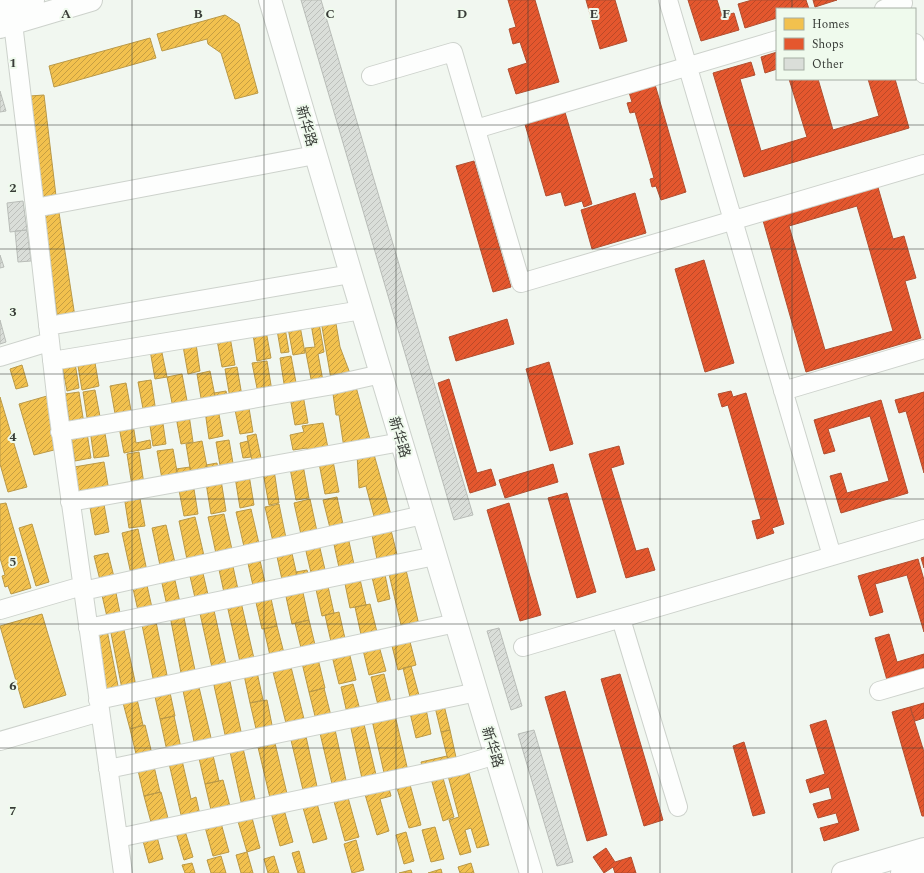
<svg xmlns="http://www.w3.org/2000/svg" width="924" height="873" viewBox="0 0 924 873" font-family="Spectral,'Noto Sans SC',serif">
<defs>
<pattern id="homes-hatch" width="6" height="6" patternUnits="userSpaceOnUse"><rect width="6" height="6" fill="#f2c14e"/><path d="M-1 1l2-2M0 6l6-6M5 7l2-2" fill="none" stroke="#c59e42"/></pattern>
<pattern id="shops-hatch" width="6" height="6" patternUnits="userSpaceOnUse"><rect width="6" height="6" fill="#e4572e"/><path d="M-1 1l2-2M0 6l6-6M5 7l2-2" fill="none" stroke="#ba4928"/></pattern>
<pattern id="building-hatch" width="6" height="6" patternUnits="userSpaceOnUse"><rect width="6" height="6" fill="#daded9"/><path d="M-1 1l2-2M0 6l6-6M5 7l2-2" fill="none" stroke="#bcbfbb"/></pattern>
</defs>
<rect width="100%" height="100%" fill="#f1f7f0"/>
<path fill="url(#homes-hatch)" stroke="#ba9947" d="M225,15L239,24L258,93L235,99L221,53L208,44L207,39L162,51L157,34Z
M150,38L156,58L54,87L49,66Z
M44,95L56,196L42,198L30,96Z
M58,206L75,317L58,322L43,208Z
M335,318L340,347L351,376L331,379L321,321Z
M319,323L324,352L318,354L323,381L312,384L305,348L315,347L311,324Z
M300,326L305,353L293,355L288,328Z
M285,328L289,352L281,353L277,330Z
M266,331L271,358L257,361L253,334Z
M230,337L235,365L222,367L217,340Z
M196,344L200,371L188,374L183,346Z
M161,348L167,377L155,379L150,350Z
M291,356L297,388L285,390L280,358Z
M94,357L99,386L82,390L77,360Z
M267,361L272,391L258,393L252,363Z
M75,363L79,388L67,391L62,365Z
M22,365L28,386L16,389L10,369Z
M237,367L242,396L230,398L225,369Z
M210,371L216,401L202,404L197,374Z
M182,374L188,406L173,408L167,377Z
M151,380L156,412L144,414L138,382Z
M126,383L132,416L116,419L110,386Z
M355,383L371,443L344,448L339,415H336L332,387Z
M95,390L101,422L88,424L83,392Z
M226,391L228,399L216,401L214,393Z
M79,392L84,424L70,426L65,394Z
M303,395L308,423L295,425L290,397Z
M47,396L54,450L34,455L19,404Z
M0,397L27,487L8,492L0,464Z
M248,402L253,432L240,434L234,405Z
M218,409L223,436L209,439L205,411Z
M189,415L193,442L181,444L176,417Z
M162,417L166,444L153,446L149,419Z
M323,423L329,453L308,457L307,448L293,450L290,435L304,432L302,426Z
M133,424L136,443L150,440L151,448L124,453L119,427Z
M104,428L109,456L94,458L90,430Z
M87,433L91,458L75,461L71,436Z
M256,434L262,463L253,465L247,436Z
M229,440L234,469L221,471L216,442Z
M202,441L208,472L191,474L186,444Z
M248,441L251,457L243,458L240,443Z
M173,449L178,477L162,479L157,451Z
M373,451L391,515L375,520L366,486L359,488L357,455Z
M139,452L144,484L132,486L127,454Z
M333,461L339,492L325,494L319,463Z
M104,462L109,491L79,496L74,467Z
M217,463L218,470L208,472L206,465Z
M303,465L309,498L296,500L290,468Z
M190,467L191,474L178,477L176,469Z
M274,470L279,503L269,505L263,472Z
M249,475L254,505L240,508L235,477Z
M221,480L226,511L211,514L206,483Z
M193,483L198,514L184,516L178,485Z
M139,493L145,526L129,528L124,496Z
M337,497L344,529L331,532L323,500Z
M103,499L109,532L95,535L89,502Z
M310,499L318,536L302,539L294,503Z
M6,503L31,588L11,594L8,586L5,587L2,576L5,575L0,558V504Z
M279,504L287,543L274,546L265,507Z
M251,509L260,548L245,551L236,512Z
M224,514L233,554L217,558L208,517Z
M195,517L205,560L188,564L179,521Z
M32,524L49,582L36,586L19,528Z
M166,525L176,567L161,570L152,528Z
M390,526L398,559L378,564L371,530Z
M138,529L147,571L131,574L122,533Z
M348,537L355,569L340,572L333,540Z
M319,544L326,574L312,577L305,547Z
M291,549L298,580L283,584L276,552Z
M108,553L114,577L100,580L94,556Z
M259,556L266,587L254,590L247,559Z
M232,562L239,594L225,597L218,565Z
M202,569L209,599L196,602L189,572Z
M307,570L309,578L298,580L296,572Z
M384,570L390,599L378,602L371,573Z
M406,570L419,625L402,629L389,574Z
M359,575L366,605L350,608L344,579Z
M174,576L181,607L168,610L161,579Z
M146,581L153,612L139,615L132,584Z
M327,582L334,613L322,616L315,585Z
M115,588L121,618L108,621L101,591Z
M302,588L309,620L292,624L285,592Z
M270,594L277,626L262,629L255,598Z
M241,602L255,663L241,666L227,605Z
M370,604L378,636L362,639L355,607Z
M213,606L227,669L213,672L199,609Z
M339,612L346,643L332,646L325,615Z
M183,613L196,675L182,678L170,616Z
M42,614L66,695L24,708L0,626Z
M155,617L168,680L154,683L141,620Z
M309,620L316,649L302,652L295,623Z
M123,625L136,686L122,689L110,628Z
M277,626L285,657L271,660L264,629Z
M107,630L119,691L106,694L97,632Z
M409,638L416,665L398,670L391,642Z
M379,646L386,671L369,675L363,650Z
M349,652L356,680L339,684L332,656Z
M318,659L325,688L309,692L302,663Z
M290,663L305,723L287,727L272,668Z
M411,666L420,699L411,701L403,668Z
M257,672L263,700L250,703L244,675Z
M384,674L391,702L378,705L371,677Z
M229,677L242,736L226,739L213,681Z
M198,683L212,742L195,746L182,686Z
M353,684L360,710L347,713L341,687Z
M169,688L175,716L160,719L154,692Z
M324,688L331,716L316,720L309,692Z
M136,695L143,725L130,729L122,699Z
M267,700L273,730L257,733L250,703Z
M443,701L450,730L441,732L434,703Z
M426,709L431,734L416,738L410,713Z
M394,711L408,771L385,777L371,716Z
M174,716L181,748L167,751L160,719Z
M363,720L377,779L363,783L350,724Z
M145,725L152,754L137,758L130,729Z
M334,725L347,785L333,788L319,729Z
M450,730L457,762L449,764L441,732Z
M305,732L318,791L304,794L290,736Z
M274,739L288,798L271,802L257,743Z
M242,744L256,803L242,806L229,747Z
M212,751L219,781L205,784L198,754Z
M181,756L191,799L196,797L200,815L182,819L168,759Z
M447,756L449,764L423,770L421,762Z
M153,762L160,792L144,796L137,766Z
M467,766L489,845L477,848L471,828L465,830L471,852L460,855L449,820L459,817L447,772Z
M441,771L454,817L443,821L430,775Z
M223,780L231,810L212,814L205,784Z
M409,781L421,825L409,828L396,785Z
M388,785L391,796L380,799L389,831L377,835L364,791Z
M161,792L169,822L152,826L144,796Z
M347,794L359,837L345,841L333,798Z
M316,800L327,839L313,843L302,804Z
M283,806L293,842L280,846L270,809Z
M251,814L260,848L247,852L237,818Z
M221,823L229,852L213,856L205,827Z
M435,827L444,859L431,862L422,830Z
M185,831L193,857L184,860L176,833Z
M406,832L414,861L404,864L396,835Z
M157,837L163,859L149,863L143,841Z
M356,840L364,870L352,873L344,844Z
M299,851L305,873H298L292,853Z
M247,852L253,873H241L236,855Z
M221,856L226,873H211L207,860Z
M274,856L279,873H268L264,859Z
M192,863L195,873H185L182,865Z
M471,863L474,873H460L458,867Z
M441,869L442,873H428Z
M411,870L412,873H399Z"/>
<path fill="url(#shops-hatch)" stroke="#b04f31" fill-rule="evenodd" d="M508,0H535L559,82L516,94L508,69L527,63L520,42L513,44L509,29L516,27Z
M586,0H615L627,41L600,49Z
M688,0H717L722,16L734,13L739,30L701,41Z
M752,0H806L809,9H777V18L745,28L738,4Z
M813,0H837L815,7Z
M777,52V69L765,73L761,57Z
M751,62L755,75L740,79L761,151L807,137L789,79H818L833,130L879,116L868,79H895L909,128L744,177L713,73Z
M654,81L686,192L661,200L656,186L652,187L650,179L654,178L635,112L630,113L627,103L632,102L628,89Z
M564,109L592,204L584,207L582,201L565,206L561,192L546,196L524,121Z
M474,161L511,287L493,292L456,166Z
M877,184L893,239L904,236L916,278L905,281L921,338L806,372L762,217ZM857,206L893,331L825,350L789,226Z
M635,193L646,233L592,249L581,210Z
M704,260L734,363L705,372L675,269Z
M507,319L514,344L456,361L449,337Z
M549,362L573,444L550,451L526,369Z
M449,379L477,473L491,469L496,485L470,493L438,383Z
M731,391L733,397L746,393L784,524L772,528L774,533L757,539L752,521L761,519L728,405L722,407L718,394Z
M924,392V473L906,411L899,413L895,400Z
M881,400L908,493L841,513L830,476L841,473L847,493L889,481L870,416L828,429L835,451L824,454L814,420Z
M619,446L624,464L611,468L636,551L648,548L655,570L626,578L589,454Z
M553,464L558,482L505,498L499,480Z
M567,493L596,592L577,598L548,498Z
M509,503L541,615L520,621L487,510Z
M924,557V568L921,558Z
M918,559L924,580V632L907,575L875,584L883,612L870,616L858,576Z
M889,634L897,662L924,654V670L887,680L875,638Z
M620,674L663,820L644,826L601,679Z
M565,691L607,835L587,841L545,697Z
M924,703V718L915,721L910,707Z
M910,707L924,752V816H922L892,712Z
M826,720L859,830L824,841L820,828L839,823L836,813L818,818L813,804L832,799L829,787L810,793L806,780L825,774L810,725Z
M744,742L765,813L753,816L733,746Z
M606,848L615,862L631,857L636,873H615L613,867L604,873L593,857Z"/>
<path fill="url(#building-hatch)" stroke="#b9bdb8" d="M301,0H321L473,515L454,520Z
M0,91L6,111L0,112Z
M23,201L27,230L10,232L7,203Z
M27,230L31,261L18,262L15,231Z
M0,255L4,267L0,268Z
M0,320L6,342L0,344Z
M499,628L522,706L511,710L487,631Z
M534,730L573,862L557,866L518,734Z"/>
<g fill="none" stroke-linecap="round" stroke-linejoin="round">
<g stroke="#cdd2cc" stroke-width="20">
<path id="minor" d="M668,0L832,556
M884,9L903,3
M13,23L35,208L57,404L123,873
M915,43L924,74
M371,76L453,52L521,283L924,164
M476,129L777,40
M35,208L315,155
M48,326L351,274
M0,357L49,342
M52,361L362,310
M783,391L924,349
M60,432L328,386L381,374
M70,502L401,442
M83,591L423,515
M0,610L82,586
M621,619L678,807
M88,628L435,556
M523,647L924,529
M879,691L924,678
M98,700L456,623
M0,741L100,712
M108,769L477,692
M118,838L459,766L496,755"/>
</g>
<g stroke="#cdd2cc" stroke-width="24">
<path id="major" d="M270,0L351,274L531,873
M0,10L33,0
M0,27L91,0
M843,873L924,849
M902,873L924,867"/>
</g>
<use href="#minor" stroke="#fdfefd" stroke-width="18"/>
<use href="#major" stroke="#fdfefd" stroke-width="22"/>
</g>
<path fill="none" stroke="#383c37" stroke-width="1" stroke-opacity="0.55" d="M132,0V873M264,0V873M396,0V873M528,0V873M660,0V873M792,0V9M792,79V873M0,125H924M0,249H924M0,374H924M0,499H924M0,624H924M0,748H924"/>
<g text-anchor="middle" stroke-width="4" stroke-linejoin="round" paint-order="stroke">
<g font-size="14" fill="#383c37" stroke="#effaed">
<text transform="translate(307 126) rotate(74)" y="5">新华路</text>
<text transform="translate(400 437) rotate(73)" y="5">新华路</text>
<text transform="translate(493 747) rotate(73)" y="5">新华路</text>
</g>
</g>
<g font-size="13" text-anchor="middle" font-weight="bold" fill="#383c37" stroke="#effaed" stroke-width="4" stroke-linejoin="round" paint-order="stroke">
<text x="66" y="18">A</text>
<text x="198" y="18">B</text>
<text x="330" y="18">C</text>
<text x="462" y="18">D</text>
<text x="594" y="18">E</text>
<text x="726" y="18">F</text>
<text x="13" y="67">1</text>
<text x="13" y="192">2</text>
<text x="13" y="316">3</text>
<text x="13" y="441">4</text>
<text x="13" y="566">5</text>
<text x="13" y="690">6</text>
<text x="13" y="815">7</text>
</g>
<rect x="776" y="8" width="140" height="72" fill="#effaed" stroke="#a6aea4"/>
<rect x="784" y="18" width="20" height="12" fill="#f2c14e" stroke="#a6aea4"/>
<text x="812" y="28" font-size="12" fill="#383c37">Homes</text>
<rect x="784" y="38" width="20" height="12" fill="#e4572e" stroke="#a6aea4"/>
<text x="812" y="48" font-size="12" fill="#383c37">Shops</text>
<rect x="784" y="58" width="20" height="12" fill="#daded9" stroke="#a6aea4"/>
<text x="812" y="68" font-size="12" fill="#383c37">Other</text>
</svg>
